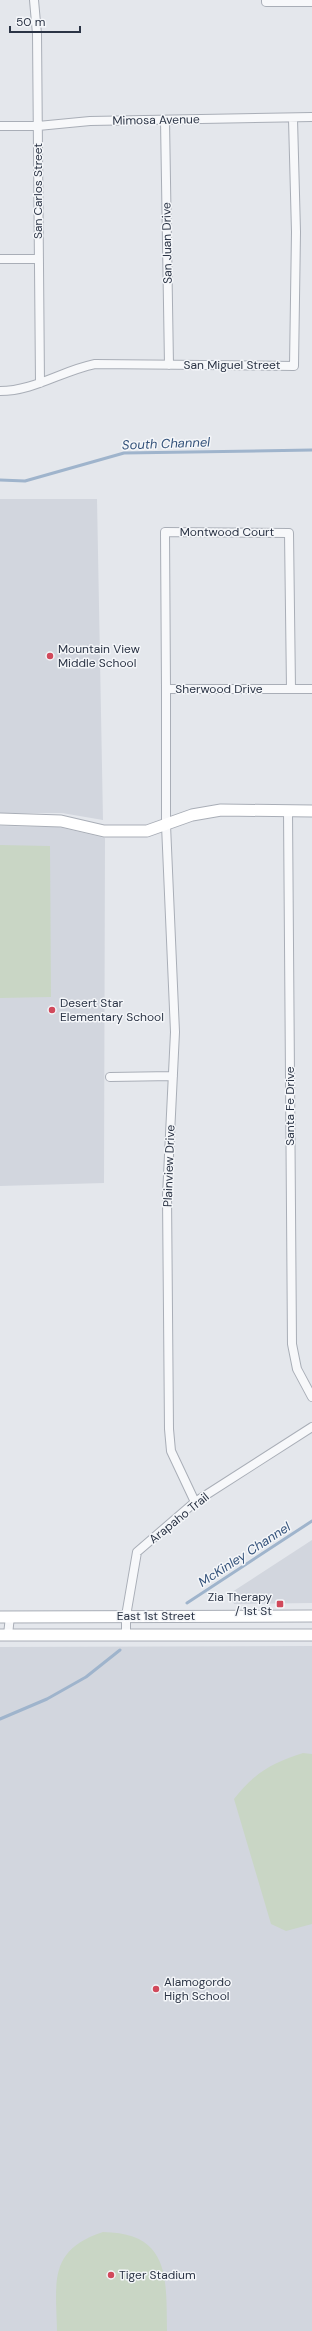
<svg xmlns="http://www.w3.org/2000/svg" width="312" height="2331" viewBox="0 0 312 2331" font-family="'DM Sans',sans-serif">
<rect width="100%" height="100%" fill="#e4e7ec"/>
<path fill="#d2d6de" d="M0,499H97L103,820L62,813H0Z
M0,826L58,827L105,838L104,1183L0,1186Z
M312,1540V1603L234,1604L229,1594Z
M312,1646V2331H0V1647Z"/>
<path fill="#c9d6c5" d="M0,845L50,846L51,997L0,998Z
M303,1753L312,1754V1924L286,1931L271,1924L234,1799C254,1773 272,1763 303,1753Z
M103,2232C171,2233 166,2279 167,2331H57C56,2282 48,2250 103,2232Z"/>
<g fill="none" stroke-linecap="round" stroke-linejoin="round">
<path stroke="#9fb4cc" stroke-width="3" d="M0,480L25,481L124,453L312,450
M187,1603L312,1521
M0,1719L47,1699L86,1677L120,1650"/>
<g stroke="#a9aeb7" stroke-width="10">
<path id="street" d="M34,0L37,34L40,383
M266,0V2H312
M165,120L169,365
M0,126H38L90,121L312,117
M0,259H39
M0,391C34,391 61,371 95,364L294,366L296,232L293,119
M166,689L165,532L289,533L291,689
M288,811L292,1344L297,1369L312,1397
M110,1077L173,1076
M195,1502L171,1451L169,1429L167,1196L175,1032L166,825V689H312
M8,1635L10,1616
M126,1635V1616L137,1552L195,1502L312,1427"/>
</g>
<g stroke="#a9aeb7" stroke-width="13">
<path id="secondary" d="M0,819L61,821L104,831H147L192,815L221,810L312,811
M0,1617L312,1616
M0,1635H312"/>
</g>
<use href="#street" stroke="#f7f8fa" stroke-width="8"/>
<use href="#secondary" stroke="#fff" stroke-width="11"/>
</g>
<g fill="#d1495b" stroke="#f4f6f9" stroke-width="1.5">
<circle cx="50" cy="656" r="4"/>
<circle cx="52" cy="1010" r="4"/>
<rect x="276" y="1600" width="8" height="8" rx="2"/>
<circle cx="156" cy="1989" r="4"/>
<circle cx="111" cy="2275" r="4"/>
</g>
<g text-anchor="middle" stroke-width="3" stroke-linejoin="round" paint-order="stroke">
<g font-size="12" fill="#2b3445" stroke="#f4f6f9">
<text transform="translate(156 120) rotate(-1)" y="4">Mimosa Avenue</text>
<text transform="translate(38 191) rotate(-90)" y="4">San Carlos Street</text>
<text transform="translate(167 243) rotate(-91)" y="4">San Juan Drive</text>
<text x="232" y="369">San Miguel Street</text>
<text x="227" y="536">Montwood Court</text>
<text x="219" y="693">Sherwood Drive</text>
<text transform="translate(290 1106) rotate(-90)" y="4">Santa Fe Drive</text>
<text transform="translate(169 1166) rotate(-88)" y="4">Plainview Drive</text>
<text transform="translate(179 1518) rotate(-39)" y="4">Arapaho Trail</text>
<text x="156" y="1620">East 1st Street</text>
</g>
<g font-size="12" fill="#2b3445" stroke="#f4f6f9" text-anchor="start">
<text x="58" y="653">Mountain View<tspan x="58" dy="14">Middle School</tspan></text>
<text x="60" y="1007">Desert Star<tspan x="60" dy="14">Elementary School</tspan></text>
<text x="272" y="1601" text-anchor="end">Zia Therapy<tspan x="272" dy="14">/ 1st St</tspan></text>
<text x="164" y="1986">Alamogordo<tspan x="164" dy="14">High School</tspan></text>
<text x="119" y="2279">Tiger Stadium</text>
</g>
<g font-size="13" font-style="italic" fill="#34527a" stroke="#f4f6f9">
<text transform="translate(166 443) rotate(-2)" y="5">South Channel</text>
<text transform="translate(244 1554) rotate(-33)" y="5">McKinley Channel</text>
</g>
</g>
<path d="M10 26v6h70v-6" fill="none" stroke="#2b3445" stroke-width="2"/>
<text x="16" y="26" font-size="12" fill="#2b3445" stroke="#f4f6f9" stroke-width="3" paint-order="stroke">50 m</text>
</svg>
